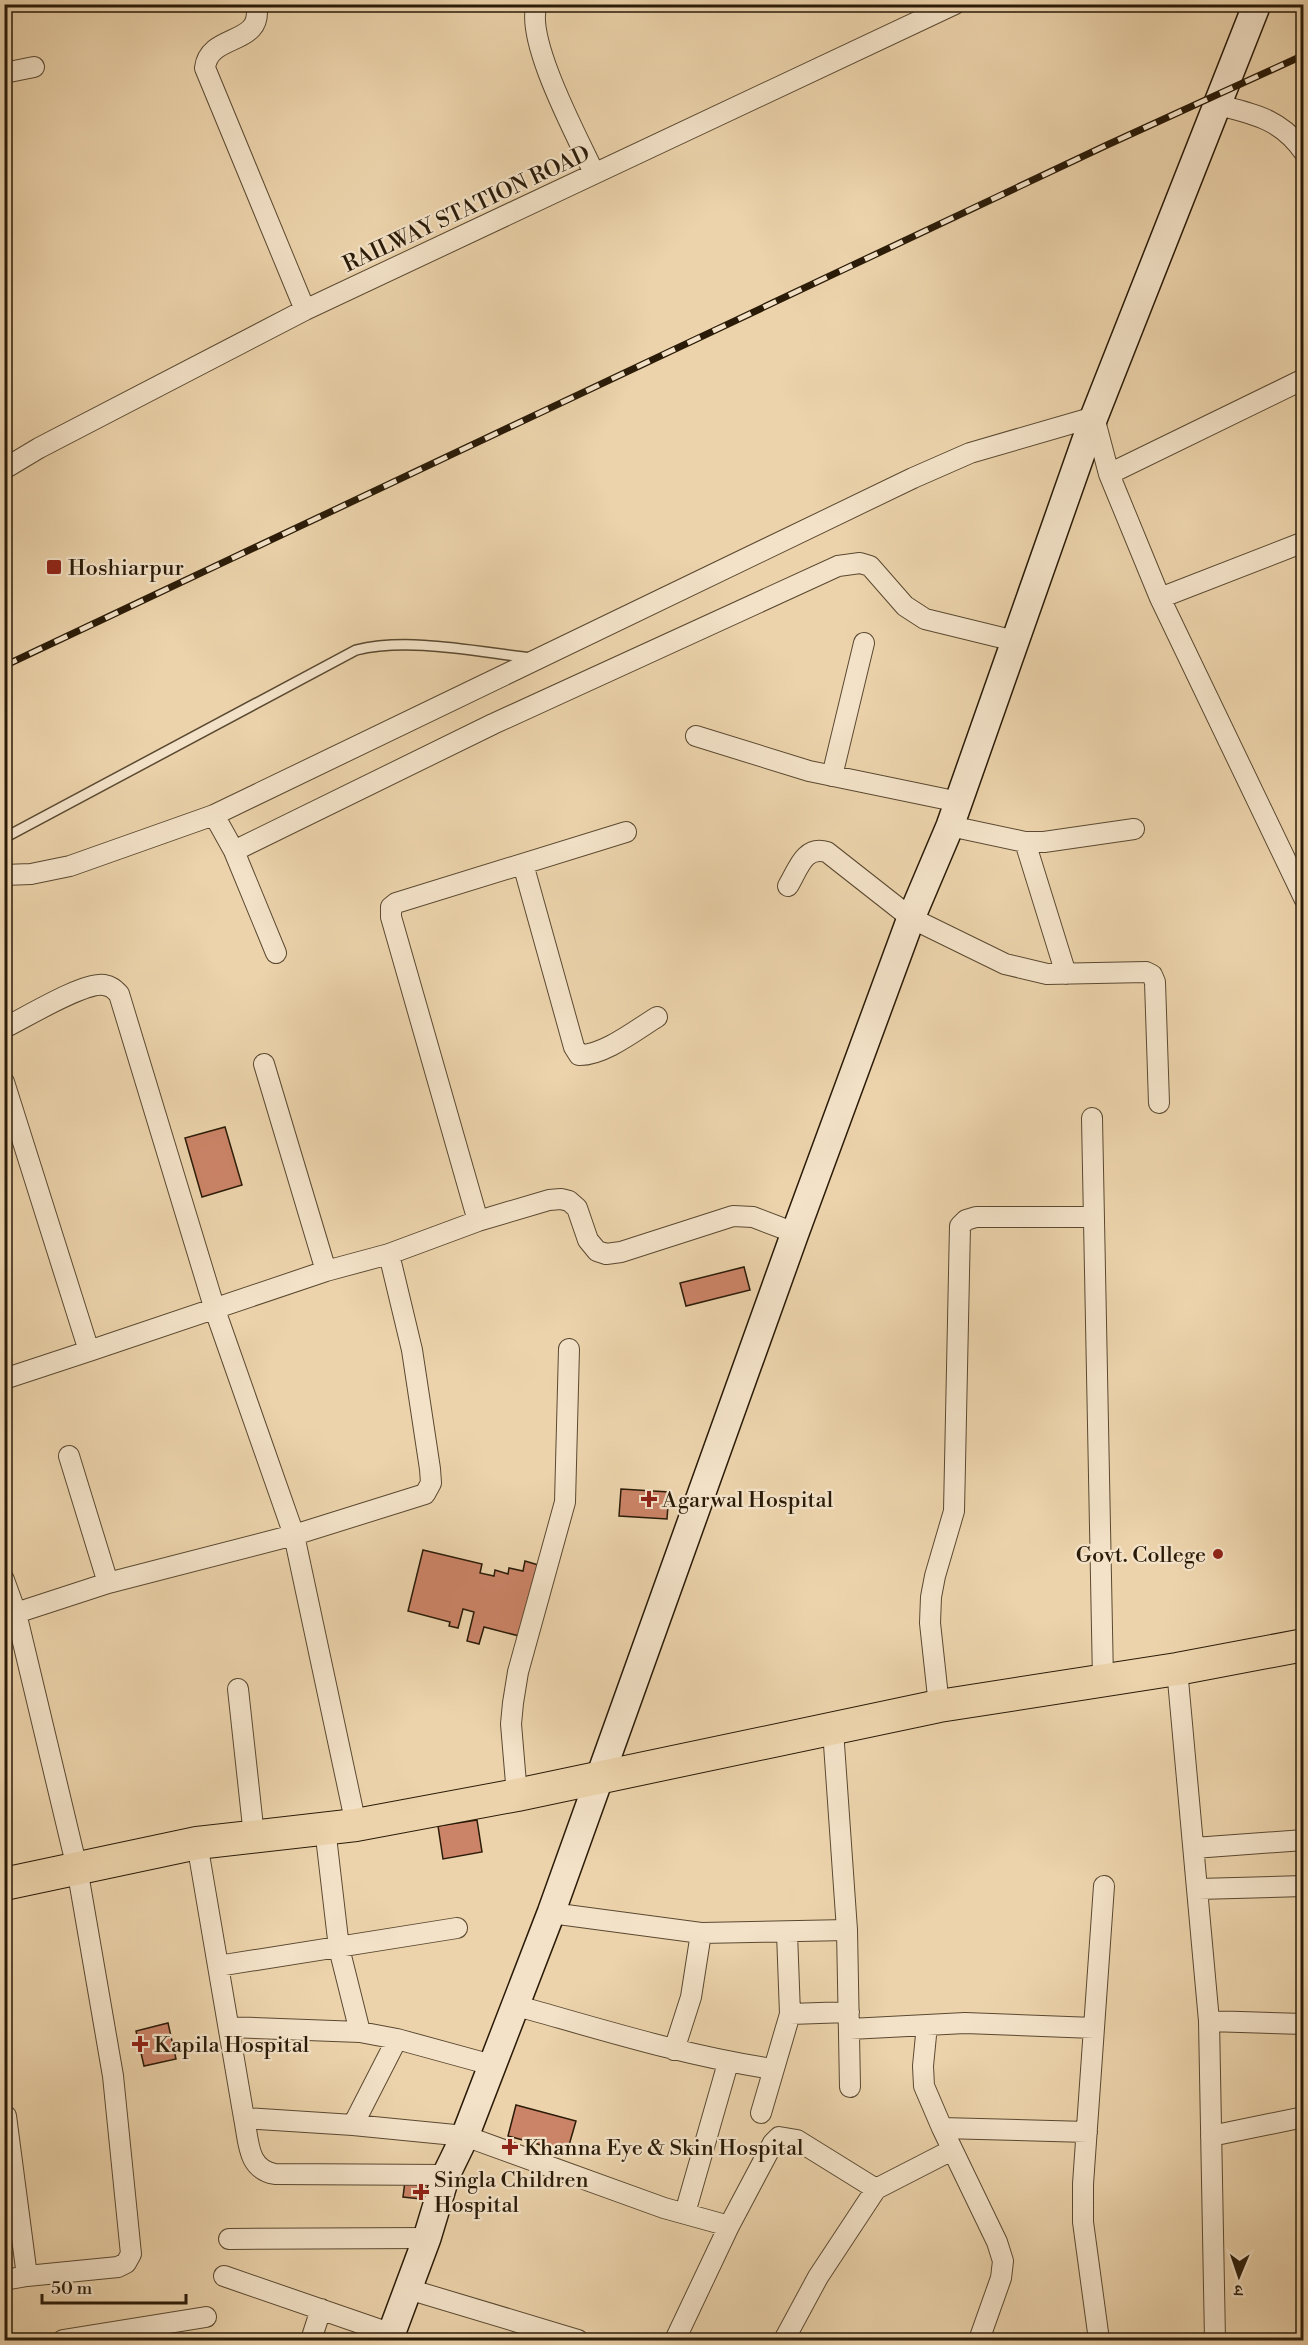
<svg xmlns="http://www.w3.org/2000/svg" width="1308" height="2345" viewBox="0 0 1308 2345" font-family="'Libre Bodoni','Noto Serif Devanagari',serif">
<rect width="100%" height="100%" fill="#ecd3ab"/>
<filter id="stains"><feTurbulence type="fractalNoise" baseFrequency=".00333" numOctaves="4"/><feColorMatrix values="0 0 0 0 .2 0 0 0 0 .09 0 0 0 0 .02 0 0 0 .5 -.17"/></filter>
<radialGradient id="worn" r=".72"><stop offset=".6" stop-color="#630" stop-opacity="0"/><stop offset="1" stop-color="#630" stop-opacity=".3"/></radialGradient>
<path fill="#cc8468" stroke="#2a1b08" stroke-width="1.5" d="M225,1127L242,1185L202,1197L185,1138Z
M744,1267L750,1290L686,1306L680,1283Z
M621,1489L669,1492L667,1519L619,1516Z
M423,1550L482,1564L480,1573L494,1576L495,1570L508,1574L509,1568L523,1571L525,1561L545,1567L527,1638L484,1627L479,1644L467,1641L474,1612L463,1609L458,1628L449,1626L450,1622L408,1611Z
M477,1820L482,1852L443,1859L438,1826Z
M168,2023L176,2059L144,2066L136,2031Z
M516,2105L576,2121L567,2152L508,2136Z
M405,2181L432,2184L430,2200L403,2197Z"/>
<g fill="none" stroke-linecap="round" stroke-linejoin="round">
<g stroke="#5a4931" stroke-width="12">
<path id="service" d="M4,838L356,650C410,637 477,652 532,658"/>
</g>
<g stroke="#5a4931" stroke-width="22">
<path id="minor" d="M256,4C265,47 209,32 205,68L305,310
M537,4C524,39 578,138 594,173
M4,73L34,67
M1218,105C1254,114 1281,119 1304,152
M4,469L39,448L305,310L955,4
M1109,474L1304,379
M1160,598L1304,542
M696,736L809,771L959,802
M832,776L864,643
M214,815L234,851L276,953
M950,826L1025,842H1044L1134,829
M1025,842L1066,974
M234,851L493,724L838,566L860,563L870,566L905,606L925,619L1015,641
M523,864L574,1047L579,1055C603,1056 636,1030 657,1017
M4,875L31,874L70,866L214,815L913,478L970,453L1094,417L1109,474L1160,598L1304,898
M788,886C798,870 804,845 827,852L911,918L1005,964L1047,974L1146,972L1152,975L1155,982L1159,1103
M4,1028C25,1018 83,982 104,985C111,986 114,989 119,994L215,1310L294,1535L356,1825
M264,1064L326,1271
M4,1082L89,1351L4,1379
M1092,1118L1103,1680
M478,1221L391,917V907L396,903L626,832
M89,1351L326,1271L389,1254L478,1221L549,1200L561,1199L569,1201L577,1208L588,1240L597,1251L606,1254L621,1252L733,1216L753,1217L795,1233
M69,1456L108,1583
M4,1580L16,1613L77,1868L113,2076L131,2254L126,2263L118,2267L27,2276L4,2280
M16,1613L108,1583L294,1535L425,1494L431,1483L430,1469L412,1350L389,1254
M1177,1669L1209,2021L1215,2340
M238,1689L254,1836
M939,1706L930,1623L931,1597L935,1576L954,1511L960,1226L966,1220L976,1217H1094
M833,1730L847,1930L850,2087
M517,1795L511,1724L513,1703L518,1672L565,1502L569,1349
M325,1828L339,1948L360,2032
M197,1843L244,2118C249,2142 247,2169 275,2174L446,2175
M1194,1848L1304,1840
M1198,1889L1304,1886
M551,1913L701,1933L847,1930
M787,1933L790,2014
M218,1966L457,1928
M514,2005C600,2029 685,2056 773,2069
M1209,2021L1304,2024
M927,2025L923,2066L924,2086L942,2128L997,2242L1003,2261L1001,2278L979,2340
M229,2027L360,2032L397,2039
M850,2029L965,2023L1094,2028
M674,2050L691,1997L701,1933
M761,2113L790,2014L849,2012
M6,2116L27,2276
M244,2118L353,2125L465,2136L664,2208L729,2226
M353,2125L397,2039L492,2065
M942,2128L1087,2132
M1211,2136L1304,2117
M685,2213L728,2063
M229,2239L427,2238
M224,2276L392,2334
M408,2289L578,2340
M63,2340L206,2317
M311,2340L321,2309
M675,2340L729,2226L773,2143L779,2137L797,2140L876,2189
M784,2340L818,2277L876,2189L952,2150
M1099,2340L1083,2222V2184L1104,1886"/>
</g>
<g stroke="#2a1b08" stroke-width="30">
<path id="secondary" d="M389,2340L427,2238L446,2175L465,2136L551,1913L795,1233L911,918L950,826L1094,417L1257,4"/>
</g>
<g stroke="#2a1b08" stroke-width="34">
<path id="primary" d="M4,1884L197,1843L356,1825L517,1795L939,1706L1177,1669L1304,1645"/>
</g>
<use href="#service" stroke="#f3e2c8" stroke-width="9"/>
<use href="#minor" stroke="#f3e2c8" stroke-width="20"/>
<use href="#secondary" stroke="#f3e2c8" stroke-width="27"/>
<use href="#primary" stroke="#ecd3ab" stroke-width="32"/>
<g stroke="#2a1b08" stroke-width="7">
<path id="rail" d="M4,666L1107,145L1304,55"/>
</g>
<use href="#rail" stroke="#f3e2c8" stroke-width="4.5" stroke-dasharray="14" stroke-linecap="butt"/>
</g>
<g fill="#8f2418" stroke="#f3e2c8" stroke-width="2">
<rect x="46" y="559" width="16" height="16" rx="3"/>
<path d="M646 1490h6v6h6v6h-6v6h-6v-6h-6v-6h6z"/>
<circle cx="1218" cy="1554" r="6"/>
<path d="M137 2035h6v6h6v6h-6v6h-6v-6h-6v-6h6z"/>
<path d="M507 2138h6v6h6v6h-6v6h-6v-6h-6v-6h6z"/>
<path d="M418 2183h6v6h6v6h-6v6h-6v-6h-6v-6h6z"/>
</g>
<g text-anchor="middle" stroke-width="4.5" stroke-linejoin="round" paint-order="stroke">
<g font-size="22" fill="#2a1b08" stroke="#f3e2c8">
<text transform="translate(466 208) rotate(-25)" y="8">RAILWAY STATION ROAD</text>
</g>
<g font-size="22" fill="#2a1b08" stroke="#f3e2c8" text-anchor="start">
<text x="68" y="575">Hoshiarpur</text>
<text x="662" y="1507">Agarwal Hospital</text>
<text x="1206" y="1562" text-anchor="end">Govt. College</text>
<text x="154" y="2052">Kapila Hospital</text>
<text x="524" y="2155">Khanna Eye &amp; Skin Hospital</text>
<text x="434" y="2187">Singla Children<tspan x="434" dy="25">Hospital</tspan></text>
</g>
</g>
<rect width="1308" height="2345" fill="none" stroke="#ecd3ab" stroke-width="24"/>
<rect x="6" y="6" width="1296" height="2333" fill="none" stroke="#2a1b08" stroke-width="3"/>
<rect x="12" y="12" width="1284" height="2321" fill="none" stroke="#2a1b08" stroke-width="1.5"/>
<g transform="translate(1239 2276) rotate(182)" stroke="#f3e2c8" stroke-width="4.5" paint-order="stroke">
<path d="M0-4.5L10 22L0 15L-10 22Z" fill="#2a1b08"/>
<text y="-9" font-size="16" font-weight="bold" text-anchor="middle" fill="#2a1b08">उ</text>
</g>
<path d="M42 2294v9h144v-9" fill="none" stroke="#2a1b08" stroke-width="3"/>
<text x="51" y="2294" font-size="18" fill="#2a1b08" stroke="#f3e2c8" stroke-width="4.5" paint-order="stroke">50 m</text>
<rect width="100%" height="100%" filter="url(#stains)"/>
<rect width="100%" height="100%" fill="url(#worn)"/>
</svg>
